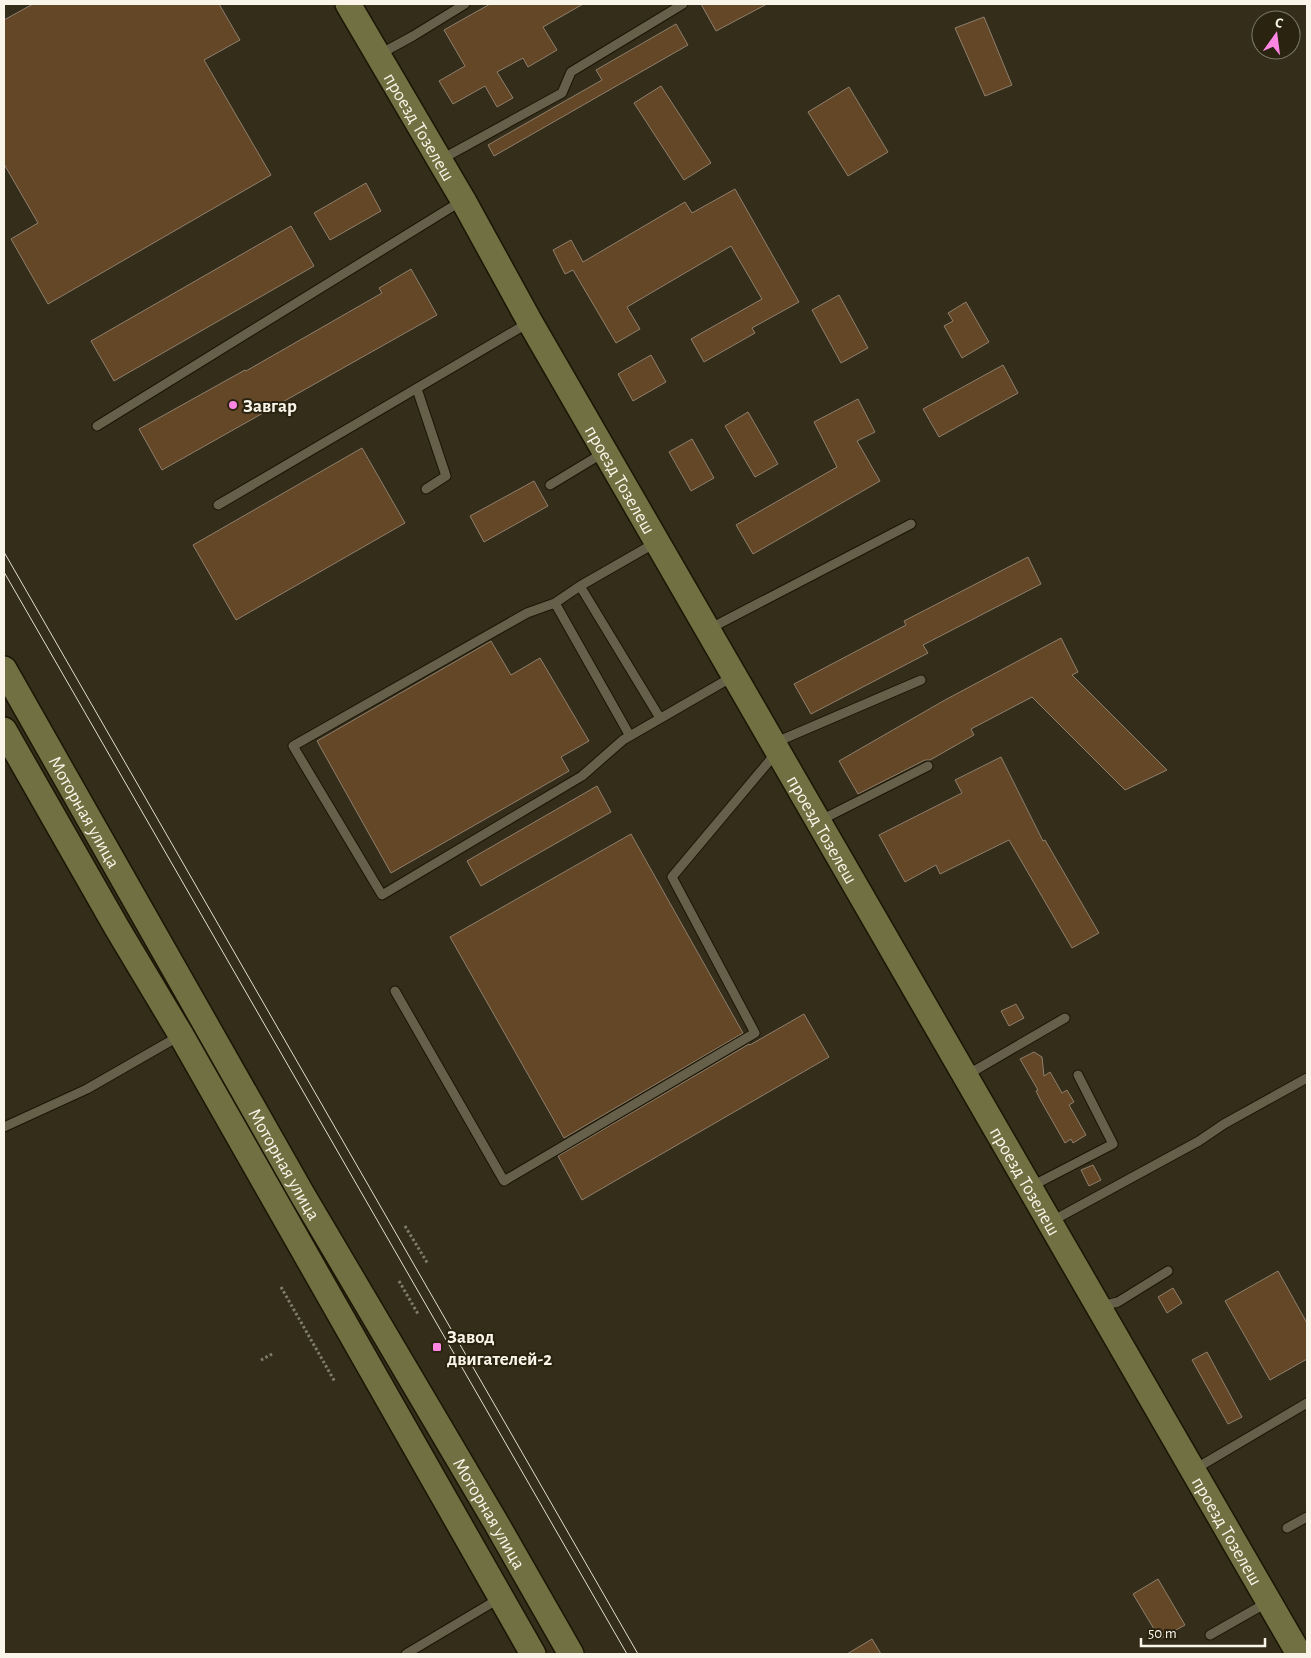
<svg xmlns="http://www.w3.org/2000/svg" width="1311" height="1658" viewBox="0 0 1311 1658" font-family="'Alegreya Sans',sans-serif">
<rect width="100%" height="100%" fill="#332d1a"/>
<path fill="#634727" stroke="#8f7f6d" d="M33,4H219L240,40L204,60L271,175L48,304L11,239L38,223L4,164V20Z
M490,4H583L543,27L557,50L528,67L523,58L497,72L513,98L497,107L485,86L453,104L439,81L465,66L444,30Z
M701,4H767L716,31Z
M984,17L1012,85L985,96L955,28Z
M676,24L688,45L494,156L488,145L602,80L596,70Z
M661,86L711,163L684,180L634,103Z
M849,87L888,152L848,176L808,112Z
M366,183L381,211L330,240L314,213Z
M735,189L799,302L752,328L755,333L704,362L691,339L762,299L731,246L627,307L640,329L616,343L573,270L565,274L553,250L571,240L583,262L685,202L692,213Z
M291,226L314,266L114,381L91,341Z
M411,269L437,315L162,470L139,429L245,370L246,371L382,293L379,288Z
M839,295L868,348L841,363L812,310Z
M966,302L989,342L962,358L944,326L953,321L948,313Z
M651,355L666,382L633,401L618,374Z
M1003,365L1018,393L939,437L923,409Z
M858,399L875,432L857,441L880,481L753,554L736,525L837,467L814,422Z
M748,412L778,464L755,477L725,426Z
M692,439L714,478L691,491L669,452Z
M362,448L405,523L236,620L193,545Z
M534,481L548,506L484,542L470,516Z
M1028,557L1041,584L923,645L928,653L811,714L794,684L906,625L904,621Z
M1061,638L1078,672L1072,675L1167,770L1125,790L1032,697L971,729L974,735L930,760H925L858,794L839,761L945,700Z
M491,641L511,675L540,658L589,741L561,757L569,771L391,873L317,741Z
M1001,757L1043,841L1045,840L1099,933L1072,948L1009,840L940,874L936,865L905,882L879,835L962,793L955,780Z
M597,786L611,812L481,886L467,861Z
M631,834L743,1033L564,1138L450,937Z
M1016,1004L1024,1018L1009,1026L1001,1011Z
M804,1014L829,1057L582,1200L558,1156L749,1044L750,1045Z
M1034,1052L1042,1057L1044,1076L1050,1072L1062,1093L1067,1090L1074,1102L1069,1105L1086,1135L1073,1143L1071,1139L1065,1143L1041,1101L1036,1091L1038,1090L1020,1059Z
M1093,1165L1101,1180L1089,1186L1081,1170Z
M1278,1271L1307,1323V1359L1270,1380L1225,1301Z
M1173,1288L1182,1303L1167,1313L1158,1297Z
M1207,1352L1242,1417L1228,1424L1192,1360Z
M1158,1579L1185,1625L1160,1639L1133,1594Z
M872,1639L881,1654H847Z"/>
<g fill="none" stroke-linecap="round" stroke-linejoin="round">
<g stroke="#1b1504" stroke-width="11">
<path id="lane" d="M380,54L413,36L465,4
M442,159L562,93L571,72L683,4
M417,389L446,476L426,489
M97,426L463,200
M550,485L603,453
M218,505L528,323
M655,543L580,586L555,603L527,613L293,746L382,895L582,776L623,740L732,677
M580,586L660,718
M555,603L630,736
M709,629L911,524
M774,743L921,680
M819,821L928,766
M395,991L504,1181L755,1033L672,877L776,753
M967,1075L1065,1018
M4,1127L87,1089L181,1035
M1032,1186L1113,1144L1078,1075
M1052,1221L1199,1141L1224,1124L1307,1078
M1101,1306L1118,1302L1168,1271
M1195,1469L1307,1403
M1287,1528L1307,1517
M1210,1635L1268,1602
M406,1654L500,1598"/>
</g>
<g stroke="#1b1504" stroke-width="28">
<g id="secondary">
<path id="s1" d="M348,4L463,200L530,322L1299,1654"/>
<path id="s2" d="M4,669L302,1194L495,1521L571,1654"/>
<path d="M4,730L117,928L181,1035L533,1654"/>
</g>
</g>
<path stroke="#817c6c" stroke-width="3" stroke-dasharray="2.5 2.5" stroke-linecap="butt" d="M405,1226L428,1264
M399,1281L418,1314
M281,1287L335,1382
M261,1360L274,1353"/>
<use href="#lane" stroke="#66604b" stroke-width="9"/>
<use href="#secondary" stroke="#717042" stroke-width="25"/>
<path stroke="#e3ded1" stroke-width="1" d="M4,552L638,1654
M4,572L627,1654"/>
</g>
<g fill="#fd86e2" stroke="#292310" stroke-width="2">
<circle cx="233" cy="405" r="5"/>
<rect x="432" y="1342" width="10" height="10" rx="2.5"/>
</g>
<g text-anchor="middle" stroke-width="4" stroke-linejoin="round" paint-order="stroke">
<g font-size="19" fill="#f9f5e9" stroke="#292310">
<text dy="7" stroke="none"><textPath href="#s1" startOffset="142">проезд Тозелеш</textPath></text>
<text dy="7" stroke="none"><textPath href="#s1" startOffset="548">проезд Тозелеш</textPath></text>
<text dy="7" stroke="none"><textPath href="#s2" startOffset="164">Моторная улица</textPath></text>
<text dy="7" stroke="none"><textPath href="#s1" startOffset="952">проезд Тозелеш</textPath></text>
<text dy="7" stroke="none"><textPath href="#s2" startOffset="569">Моторная улица</textPath></text>
<text dy="7" stroke="none"><textPath href="#s1" startOffset="1358">проезд Тозелеш</textPath></text>
<text dy="7" stroke="none"><textPath href="#s2" startOffset="974">Моторная улица</textPath></text>
<text dy="7" stroke="none"><textPath href="#s1" startOffset="1762">проезд Тозелеш</textPath></text>
</g>
<g font-size="19" font-weight="bold" fill="#f9f5e9" stroke="#292310" text-anchor="start">
<text x="243" y="412">Завгар</text>
<text x="447" y="1343">Завод<tspan x="447" dy="22">двигателей-2</tspan></text>
</g>
</g>
<rect width="1311" height="1658" fill="none" stroke="#f9f5e9" stroke-width="10"/>
<g transform="translate(1276 35) rotate(14)"><circle r="24" fill="#292310" stroke="#7c7767"/>
<path d="M0-4L9 19L0 12L-9 19Z" fill="#fd86e2"/>
<text y="-8" font-size="14" font-weight="bold" text-anchor="middle" fill="#f9f5e9">С</text>
</g>
<path d="M1141 1638v8h124v-8" fill="none" stroke="#f9f5e9" stroke-width="2.5"/>
<text x="1148" y="1638" font-size="15" fill="#f9f5e9" stroke="#292310" stroke-width="4" paint-order="stroke">50 m</text>
</svg>
